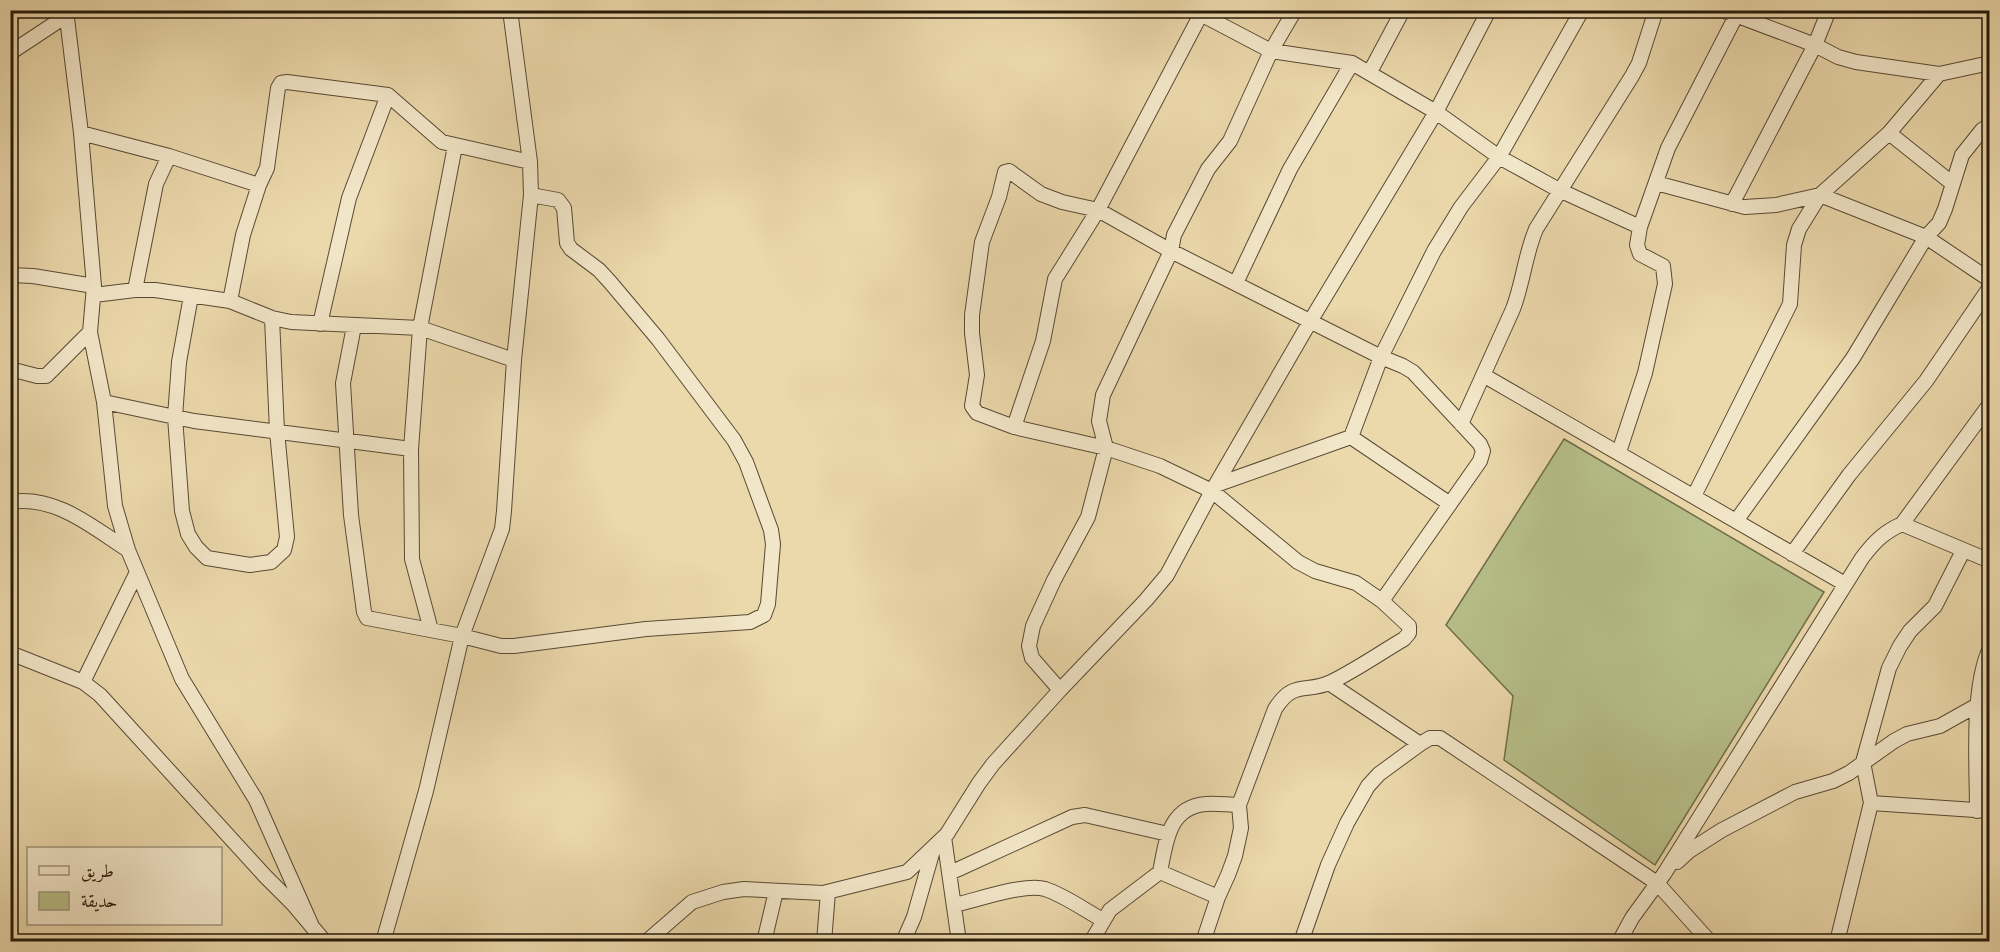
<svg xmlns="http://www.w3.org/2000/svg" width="2000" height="952" viewBox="0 0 2000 952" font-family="'IM FELL DW Pica',Amiri,serif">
<rect width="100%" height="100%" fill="#ebd8ab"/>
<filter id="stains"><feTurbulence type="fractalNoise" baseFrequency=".00333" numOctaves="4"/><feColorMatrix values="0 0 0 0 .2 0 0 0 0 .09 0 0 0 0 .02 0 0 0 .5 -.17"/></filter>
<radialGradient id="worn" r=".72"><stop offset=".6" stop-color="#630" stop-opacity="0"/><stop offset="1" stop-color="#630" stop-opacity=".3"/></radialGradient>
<path fill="#b7bf89" stroke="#6f6c4a" stroke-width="1.5" d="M1564,439L1824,592L1655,865L1504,760L1513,696L1446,625Z"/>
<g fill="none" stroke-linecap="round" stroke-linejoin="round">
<g stroke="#584a33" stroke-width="16">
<path id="minor" d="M66,10L81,133L94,286L90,332L104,402L115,506L128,550L182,679L256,800L311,924
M1193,10L1271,51L1352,63L1436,112L1499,157L1559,190L1640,227
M1722,10L1815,45L1838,57L1856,62L1939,74L1990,63
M10,53L66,16
M1370,72L1403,10
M81,133L169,156L259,185
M1889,133L1953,184
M1656,183L1745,207L1776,205L1820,195L1926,237L1990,280
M1732,204L1815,45L1829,10
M10,275L33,276L94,286
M1236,283L1290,169L1352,63
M135,290L156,184L169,156
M94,295L135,290H155L230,301L272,318L291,322L420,328L514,360
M191,296L179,362L175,417L182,511L188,534L196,547L207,558L250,565L271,562L284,550L287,537L277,431L272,318
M230,301L243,235L259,185L267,168L278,88L281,83L287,82L388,95L442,142L530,162
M320,324L349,198L388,95
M354,326L343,383L351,515L364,612L367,618L462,636L501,646H514L646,629L750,622L764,615L768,604L773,544L771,530L746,462L734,440L658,339L610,282L599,270L571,249L567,243L564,208L558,200L531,195
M10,369L37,376H46L90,332
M1483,375L1845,584
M104,402L194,421L411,449
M1461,424L1513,309C1523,283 1525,255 1536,229L1632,76L1639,63L1656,10
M1014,427L1043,341L1055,279L1098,210L1201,14
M1351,437L1450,504
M1619,452L1645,373L1665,284L1663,266L1640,254L1637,245L1640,227L1668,148L1739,10
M1216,485L1351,437L1381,357L1434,251L1461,207L1499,157L1582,10
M1694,496L1790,304L1794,245L1799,229L1820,195L1889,133L1939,74
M10,502C56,495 92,527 128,550
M1736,521L1853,358L1926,237L1939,223L1945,209L1962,155L1982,130L1990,125
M1902,524L1990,561
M1792,554L1849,475L1926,381L1990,287
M431,630L412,559L411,449L420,328L455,146
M10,653L83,682L100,695L265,876L293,904L325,942
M83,682L137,572
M1329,683L1420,744
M1060,690L1032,658L1029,646L1033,626L1054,580L1088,517L1106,448L1099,421L1103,395L1171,251L1174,235L1208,169L1230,141L1271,51L1295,10
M1871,803L1990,811
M1977,811C1977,765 1971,689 1990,648
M944,837L959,942
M1677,862L1689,851L1722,830L1795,792L1833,781L1849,773L1894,741L1907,734L1940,726L1990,698
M1160,872L1218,897
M950,873L1072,817L1085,815L1168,834
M955,905C977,900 1025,883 1045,889C1066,896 1084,910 1103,920
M383,942L426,791L462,636L502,529L504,511L514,360L531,195L530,162L510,10
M646,942L692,902L723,892L744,889L823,893L907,872L947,834L979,783L993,764L1060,690L1146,600L1167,575L1212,491L1311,320L1436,112L1489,10
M764,942L776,891
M824,942L828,892
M903,942L914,917L933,850
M1091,942L1110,910L1160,872C1166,843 1168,807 1206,804C1216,803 1228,805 1239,805
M1203,942L1218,897L1228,875L1235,856L1241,828L1239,805L1275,709C1294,679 1306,694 1331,682C1356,670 1380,653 1404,639L1409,633V626L1382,601L1356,583L1315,571L1298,562L1212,491L1160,466L1106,448L1014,427L977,413L972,406L977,375L972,333V315L982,242L999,197L1005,172L1009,171L1041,194L1062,202L1098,210L1171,251L1381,357L1403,366L1413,372L1480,444L1483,451L1480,461L1382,601
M1301,942L1328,865L1347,823L1368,786L1379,774L1420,744L1430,738H1440L1657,883L1710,942
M1619,942L1632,918L1664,874L1862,558C1874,542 1884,532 1902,524L1990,404
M1837,942L1871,803L1863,762L1889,668L1900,646L1910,631L1935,606L1963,551"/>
</g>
<use href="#minor" stroke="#f2e6c8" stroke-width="14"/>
</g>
<rect width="2000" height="952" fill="none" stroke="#ebd8ab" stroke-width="36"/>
<rect x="12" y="12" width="1976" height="928" fill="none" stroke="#271a0b" stroke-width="3"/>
<rect x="18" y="18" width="1964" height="916" fill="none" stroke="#271a0b" stroke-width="1.5"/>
<rect x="27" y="847" width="195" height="78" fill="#f2e6c8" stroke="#a1947c" stroke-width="1.5"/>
<rect x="39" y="866" width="30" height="9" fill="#f2e6c8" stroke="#a1947c" stroke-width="1.5"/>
<text x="81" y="877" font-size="18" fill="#271a0b">طريق</text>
<rect x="39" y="892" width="30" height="18" fill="#b7bf89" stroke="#a1947c" stroke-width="1.5"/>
<text x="81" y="907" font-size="18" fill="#271a0b">حديقة</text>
<rect width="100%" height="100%" filter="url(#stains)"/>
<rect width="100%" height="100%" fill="url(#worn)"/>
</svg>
